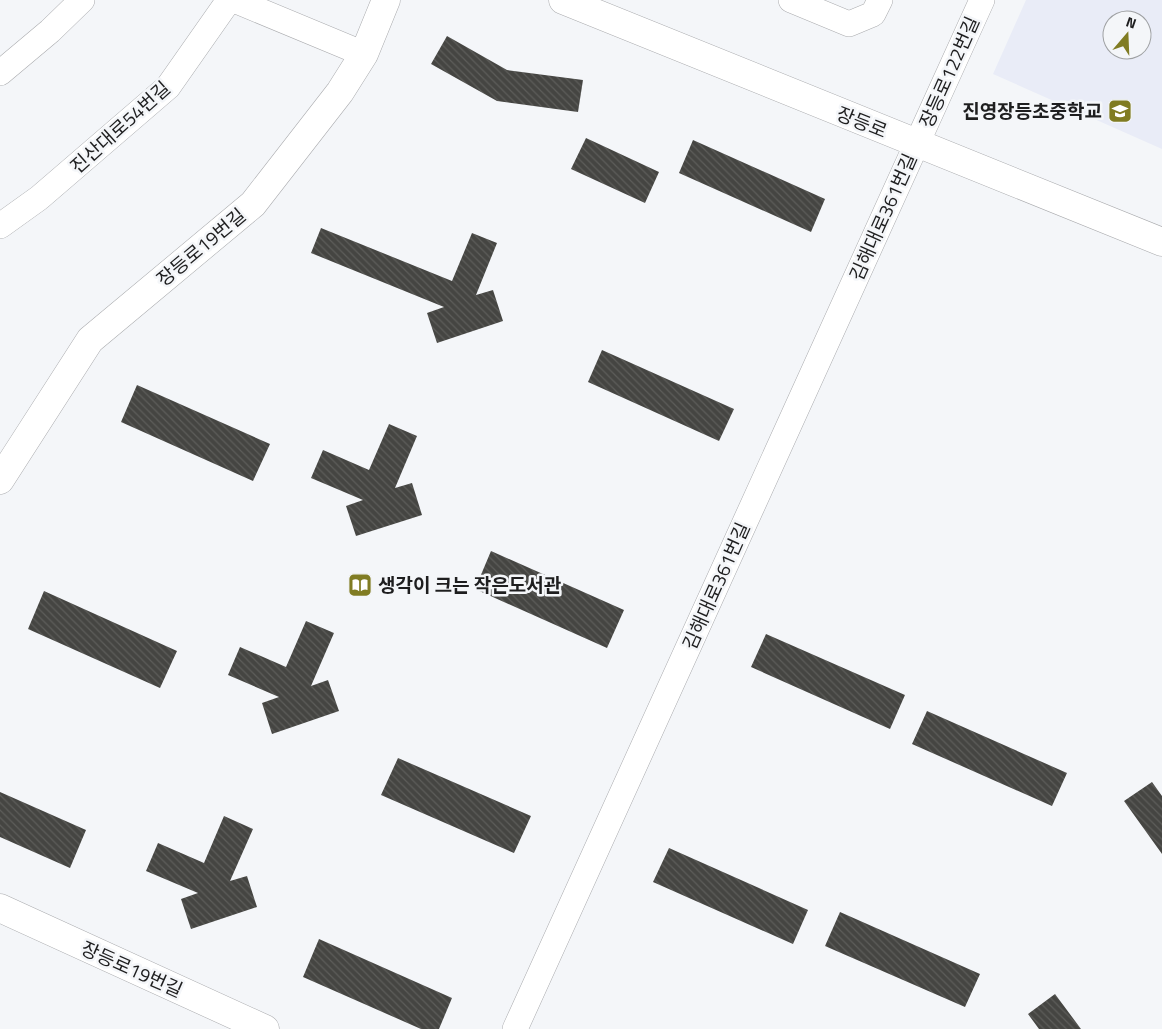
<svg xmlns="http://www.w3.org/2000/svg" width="1162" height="1029" viewBox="0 0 1162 1029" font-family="'Titillium Web','Noto Sans KR',sans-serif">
<defs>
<pattern id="building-back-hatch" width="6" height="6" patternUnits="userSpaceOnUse" patternTransform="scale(1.25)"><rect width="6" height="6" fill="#454542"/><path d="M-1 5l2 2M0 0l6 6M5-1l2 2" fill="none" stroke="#5d5d5a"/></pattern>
</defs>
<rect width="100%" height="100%" fill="#f4f6f9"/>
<path fill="#e9ecf7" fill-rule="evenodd" d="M1026,0H1162V149L993,74ZM1112,20H1142V50H1112Z"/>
<path fill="url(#building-back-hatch)" d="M447,36L507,70L583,80L578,112L497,101L431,64Z
M586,138L659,172L645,203L571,169Z
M693,140L825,199L811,232L679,173Z
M321,228L452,281L472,233L497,243L476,295L493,290L503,321L437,343L427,313L444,307L311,253Z
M602,350L734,409L719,441L588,382Z
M137,385L270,444L253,481L121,422Z
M389,424L417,436L395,488L412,483L422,515L356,536L346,506L363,500L311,478L323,450L369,470Z
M491,551L624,610L607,648L475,589Z
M44,591L177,651L160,688L28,629Z
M306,621L334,633L311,686L328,680L339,711L272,734L262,703L279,697L228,675L240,647L286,667Z
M766,634L905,695L890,729L751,667Z
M927,711L1067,773L1052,806L912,744Z
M398,758L531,816L514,853L381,795Z
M1152,782L1162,796V854L1124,801Z
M0,792L86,830L70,868L0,837Z
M224,816L253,829L230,881L247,876L257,907L191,929L181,899L198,893L146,871L158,843L204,863Z
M669,848L808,910L793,944L653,882Z
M840,912L980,974L965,1007L825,946Z
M319,939L452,998L439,1029H421L303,977Z
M1055,994L1081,1029H1039L1028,1014Z"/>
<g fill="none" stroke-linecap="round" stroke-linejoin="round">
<g stroke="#aaabae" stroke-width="26">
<path id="minor" d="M234,0L364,54
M791,0L849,24L873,14L880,0
M0,73L50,31L82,0
M0,226L39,198L168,87L229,0
M515,1029L982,0"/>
</g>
<g stroke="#aaabae" stroke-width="29">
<path id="tertiary" d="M0,480L90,340L253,204L340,92L364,54L386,0
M0,908L265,1029"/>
</g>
<g stroke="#aaabae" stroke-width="29">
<path id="secondary" d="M563,0L1162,242"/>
</g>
<use href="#minor" stroke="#fff" stroke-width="25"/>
<use href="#tertiary" stroke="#fff" stroke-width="28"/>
<use href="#secondary" stroke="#fff" stroke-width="28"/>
</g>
<defs>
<g id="school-square" transform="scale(1.25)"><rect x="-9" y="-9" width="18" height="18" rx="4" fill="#807c23" stroke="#f4f6f9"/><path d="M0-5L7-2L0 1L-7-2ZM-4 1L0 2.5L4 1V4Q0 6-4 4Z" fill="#fff"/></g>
<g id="library-square" transform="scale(1.25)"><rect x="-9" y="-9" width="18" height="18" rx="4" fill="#807c23" stroke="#f4f6f9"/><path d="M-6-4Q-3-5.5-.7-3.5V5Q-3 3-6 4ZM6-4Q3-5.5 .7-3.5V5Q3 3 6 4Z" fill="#fff"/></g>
</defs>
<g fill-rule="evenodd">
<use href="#school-square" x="1120" y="111"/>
<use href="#library-square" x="360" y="585"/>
</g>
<g text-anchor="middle" stroke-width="5" stroke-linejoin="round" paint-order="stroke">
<g font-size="19" fill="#1e1e1f" stroke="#f4f6f9">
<text transform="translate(949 72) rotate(-66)" y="7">장등로122번길</text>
<text transform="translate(862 122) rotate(22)" y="7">장등로</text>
<text transform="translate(120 127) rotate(-42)" y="7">진산대로54번길</text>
<text transform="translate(883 217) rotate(-66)" y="7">김해대로361번길</text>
<text transform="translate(201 247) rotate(-40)" y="7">장등로19번길</text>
<text transform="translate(716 586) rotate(-66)" y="7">김해대로361번길</text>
<text transform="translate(132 969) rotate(24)" y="7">장등로19번길</text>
</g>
<g font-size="19" font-weight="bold" fill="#1e1e1f" stroke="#f4f6f9" text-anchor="end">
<text x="1102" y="118">진영장등초중학교</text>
<text x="378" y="592" text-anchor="start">생각이 크는 작은도서관</text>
</g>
</g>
<g transform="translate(1127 35) rotate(19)"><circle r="24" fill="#f4f6f9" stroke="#9ea0a2"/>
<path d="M0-4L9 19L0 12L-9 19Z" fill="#807c23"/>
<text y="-8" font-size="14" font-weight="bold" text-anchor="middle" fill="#1e1e1f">N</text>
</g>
</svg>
